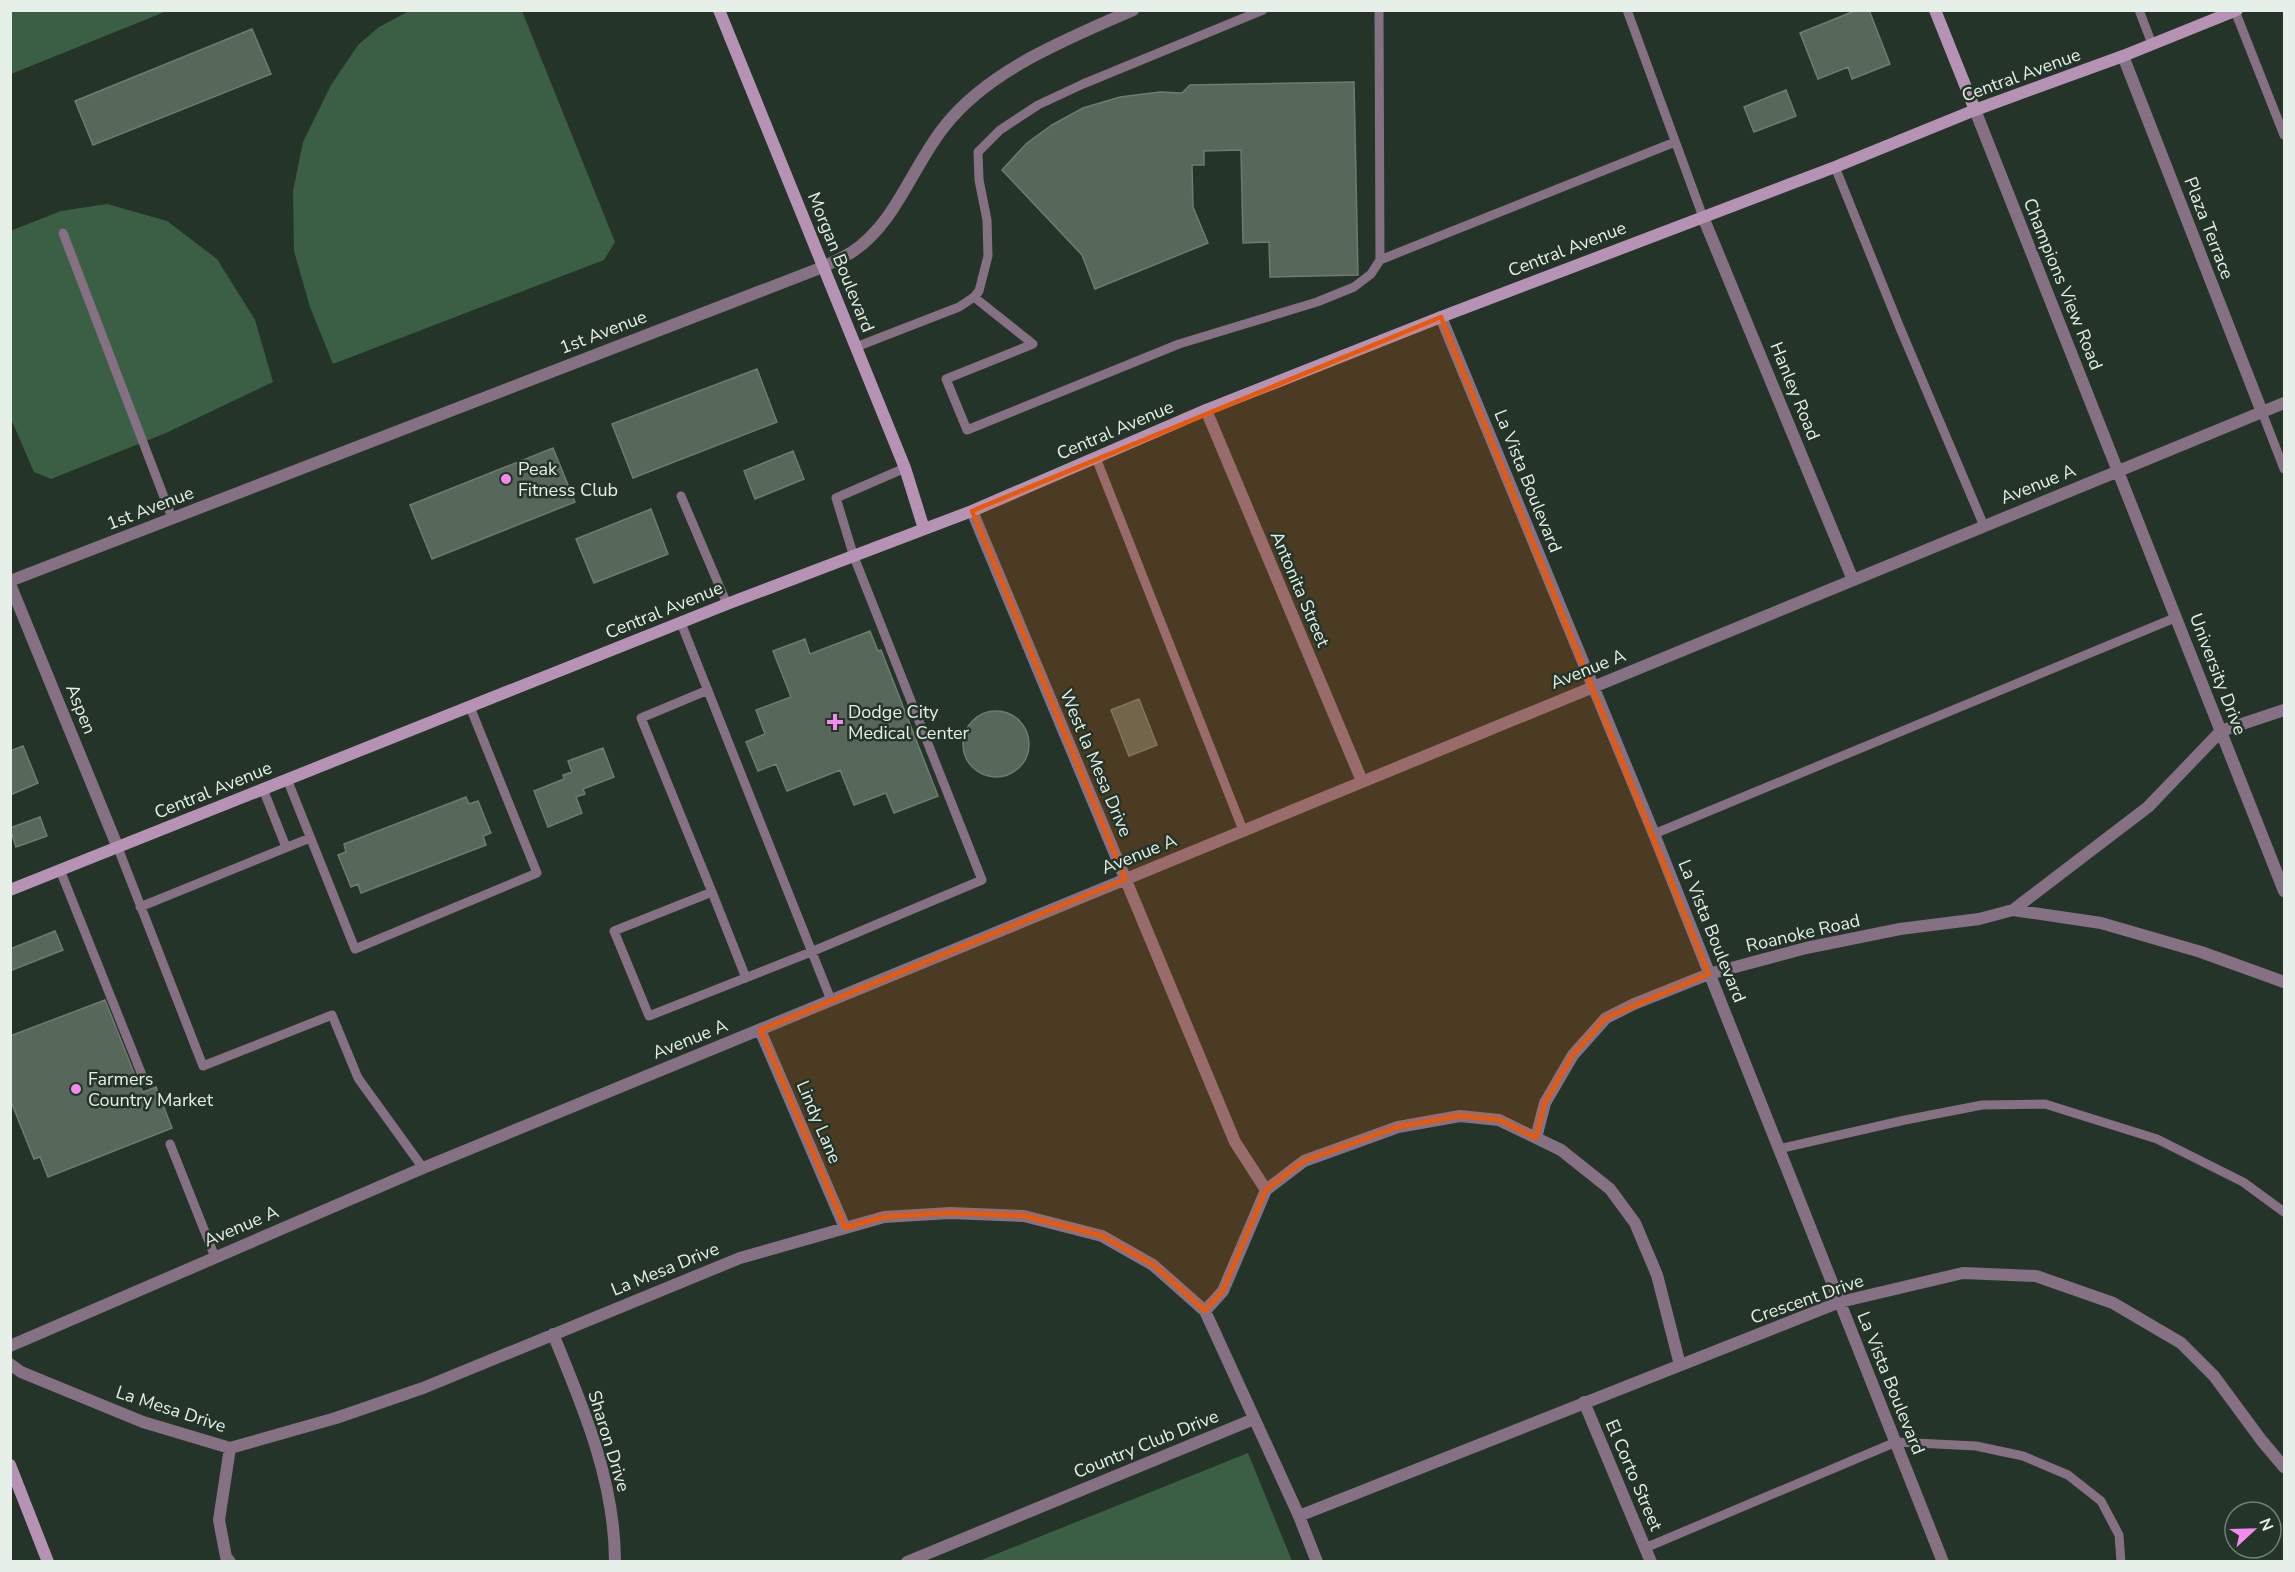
<svg xmlns="http://www.w3.org/2000/svg" width="2295" height="1572" viewBox="0 0 2295 1572" font-family="'Nunito Sans',sans-serif">
<rect width="100%" height="100%" fill="#253428"/>
<path fill="#3a5f44" d="M11,10H167V11L11,74Z
M411,10L522,11L615,242L604,260L333,364L310,307L294,251L293,191L303,142L331,85L358,45L379,27Z
M107,204L167,221L217,259L255,320L273,382L166,433L51,479L34,472L11,419L10,231L61,211Z
M1248,1453L1292,1561H979Z"/>
<path fill="#57685b" stroke="#6c7c6f" stroke-width="1.5" d="M1857,10H1869L1890,64L1852,79L1848,67L1818,79L1800,33Z
M252,29L271,74L93,145L75,101Z
M1354,82L1358,275L1270,277L1269,242L1243,243L1241,150L1204,151V165H1192L1193,207L1208,243L1095,289L1082,255L1002,170L1027,143L1052,125L1083,108L1120,97L1160,92L1182,93L1190,85Z
M1786,90L1796,116L1754,132L1744,107Z
M757,369L777,422L633,478L612,424Z
M553,448L575,502L432,559L410,505Z
M793,451L804,479L755,499L744,471Z
M651,509L668,554L594,583L576,539Z
M870,631L878,651L881,650L938,796L894,813L886,793L854,805L840,770L787,791L776,764L758,771L746,742L765,734L756,710L791,697L773,651L805,639L810,654Z
M1139,699L1157,745L1129,756L1111,710Z
M963 744a33 33 0 1 1 66 0a33 33 0 1 1-66 0Z
M23,746L38,783L10,795V751Z
M603,748L614,777L583,789L585,794L576,797L582,813L548,827L534,791L564,779L563,775L572,772L568,761Z
M466,797L469,804L478,801L491,833L483,836L486,845L361,893L358,884L351,887L338,855L346,852L344,844Z
M40,817L47,836L16,847L10,828Z
M55,931L63,950L10,971V949Z
M105,1000L138,1083L143,1092L156,1087L172,1128L48,1177L40,1157L34,1159L10,1099V1036Z"/>
<g fill="none" stroke-linecap="round" stroke-linejoin="round">
<path stroke="#867084" stroke-width="9" d="M1379,10L1380,260L1675,142
M1627,10L1703,217
M2139,10L2152,44
M2235,11L2284,135
M1835,167L1900,328L1984,526
M63,233L172,518
M974,297L1033,344L946,379L967,430L1179,344L1317,302L1354,287L1371,274L1380,260
M856,347L959,307L974,297L979,291L988,256L987,220L979,180L978,152L1000,130L1038,105L1083,84L1263,10
M2262,412L2284,469
M1096,458L1243,830
M681,496L727,604
M681,623L831,1000
M708,690L641,718L712,892L614,931L649,1016L811,952L982,880L854,557L836,498L905,468
M287,779L355,949L537,873L470,707
M263,789L286,847
M1654,834L2177,617
M118,848L203,1066L332,1015L358,1078L423,1168
M60,870L144,1080
M712,892L746,978
M140,907L310,838
M170,1144L215,1257
M1778,1149L1905,1120L1982,1105L2045,1104L2157,1139L2243,1182L2284,1212
M1645,1548L1896,1442L1976,1446L2023,1456L2068,1475L2101,1501L2119,1535L2121,1562"/>
<path stroke="#867084" stroke-width="12" d="M2123,56L2262,412
M1975,110L2284,891
M1703,217L1853,580
M1441,317L1654,834L1943,1562
M1206,410L1362,781
M972,511L1235,1142L1266,1190
M10,581L823,267C832,262 843,258 852,252C896,223 912,167 944,127C989,69 1068,39 1133,10
M10,584L118,848
M2013,910L2148,807L2221,731L2284,710
M760,1030L845,1228
M1536,1138L1545,1103L1573,1055L1606,1018L1634,1004L1709,974L1806,948L1900,929L1979,919L2013,910L2101,923L2201,952L2284,982
M1266,1190L1304,1161L1398,1127L1460,1116L1499,1120L1561,1150L1610,1189L1635,1223L1657,1275L1680,1365
M1205,1311L1223,1291L1266,1190
M553,1334C583,1407 615,1481 615,1562
M10,1346L423,1168L2284,403
M10,1364L21,1372L143,1422L230,1448L336,1418L423,1388L740,1258L884,1217L950,1213L1024,1216L1102,1236L1153,1265L1205,1311L1299,1516L1317,1562
M1584,1402L1651,1562
M230,1448L219,1520L226,1557L230,1562
M1299,1516L1840,1302L1963,1273L2036,1276L2113,1303L2181,1343L2214,1376L2262,1441L2284,1467
M907,1562L1254,1419"/>
<path stroke="#b693b4" stroke-width="12" d="M719,10L905,468L924,529
M1935,10L1975,110
M10,890L727,604L972,511L1206,410L1441,317L1835,167L1975,110L2123,56L2237,10
M10,1465L48,1562"/>
</g>
<path fill="#e8590c" fill-opacity="0.2" stroke="#e8590c" stroke-width="4.5" stroke-linejoin="round" d="M1441,317L1709,974L1606,1018L1573,1055L1545,1103L1536,1138L1499,1120L1460,1116L1398,1127L1304,1161L1266,1190L1223,1291L1205,1311L1153,1265L1102,1236L1024,1216L950,1213L884,1217L845,1228L760,1030L1125,879L972,511Z"/>
<g fill="#f489f0" stroke="#253428" stroke-width="2">
<circle cx="506" cy="479" r="6"/>
<path d="M832 713h6v6h6v6h-6v6h-6v-6h-6v-6h6z"/>
<circle cx="76" cy="1089" r="6"/>
</g>
<g text-anchor="middle" stroke-width="5" stroke-linejoin="round" paint-order="stroke">
<g font-size="18" fill="#e6f0e8" stroke="#253428">
<text transform="translate(2021 75) rotate(-20)" y="6">Central Avenue</text>
<text transform="translate(2209 228) rotate(69)" y="6">Plaza Terrace</text>
<text transform="translate(1567 249) rotate(-21)" y="6">Central Avenue</text>
<text transform="translate(841 262) rotate(68)" y="6">Morgan Boulevard</text>
<text transform="translate(2063 284) rotate(68)" y="6">Champions View Road</text>
<text transform="translate(603 332) rotate(-21)" y="6">1st Avenue</text>
<text transform="translate(1795 391) rotate(68)" y="6">Hanley Road</text>
<text transform="translate(1115 430) rotate(-23)" y="6">Central Avenue</text>
<text transform="translate(1528 481) rotate(68)" y="6">La Vista Boulevard</text>
<text transform="translate(2038 484) rotate(-22)" y="6">Avenue A</text>
<text transform="translate(150 508) rotate(-21)" y="6">1st Avenue</text>
<text transform="translate(1300 589) rotate(67)" y="6">Antonita Street</text>
<text transform="translate(664 610) rotate(-22)" y="6">Central Avenue</text>
<text transform="translate(1588 669) rotate(-22)" y="6">Avenue A</text>
<text transform="translate(2218 674) rotate(69)" y="6">University Drive</text>
<text transform="translate(81 709) rotate(68)" y="6">Aspen</text>
<text transform="translate(1096 763) rotate(67)" y="6">West la Mesa Drive</text>
<text transform="translate(213 790) rotate(-22)" y="6">Central Avenue</text>
<text transform="translate(1139 854) rotate(-22)" y="6">Avenue A</text>
<text transform="translate(1712 931) rotate(68)" y="6">La Vista Boulevard</text>
<text transform="translate(1803 933) rotate(-13)" y="6">Roanoke Road</text>
<text transform="translate(690 1039) rotate(-22)" y="6">Avenue A</text>
<text transform="translate(819 1122) rotate(67)" y="6">Lindy Lane</text>
<text transform="translate(241 1226) rotate(-23)" y="6">Avenue A</text>
<text transform="translate(665 1269) rotate(-22)" y="6">La Mesa Drive</text>
<text transform="translate(1807 1299) rotate(-19)" y="6">Crescent Drive</text>
<text transform="translate(1891 1383) rotate(68)" y="6">La Vista Boulevard</text>
<text transform="translate(171 1409) rotate(18)" y="6">La Mesa Drive</text>
<text transform="translate(609 1441) rotate(73)" y="6">Sharon Drive</text>
<text transform="translate(1146 1444) rotate(-22)" y="6">Country Club Drive</text>
<text transform="translate(1634 1475) rotate(67)" y="6">El Corto Street</text>
</g>
<g font-size="18" fill="#e6f0e8" stroke="#253428" text-anchor="start">
<text x="518" y="475">Peak<tspan x="518" dy="21">Fitness Club</tspan></text>
<text x="848" y="718">Dodge City<tspan x="848" dy="21">Medical Center</tspan></text>
<text x="88" y="1085">Farmers<tspan x="88" dy="21">Country Market</tspan></text>
</g>
</g>
<rect width="2295" height="1572" fill="none" stroke="#e6f0e8" stroke-width="24"/>
<g transform="translate(2253 1530) rotate(68)"><circle r="28" fill="#253428" stroke="#727f75" stroke-width="1.5"/>
<path d="M0-4.5L10 22L0 15L-10 22Z" fill="#f489f0"/>
<text y="-9" font-size="16" font-weight="bold" text-anchor="middle" fill="#e6f0e8">N</text>
</g>
</svg>
